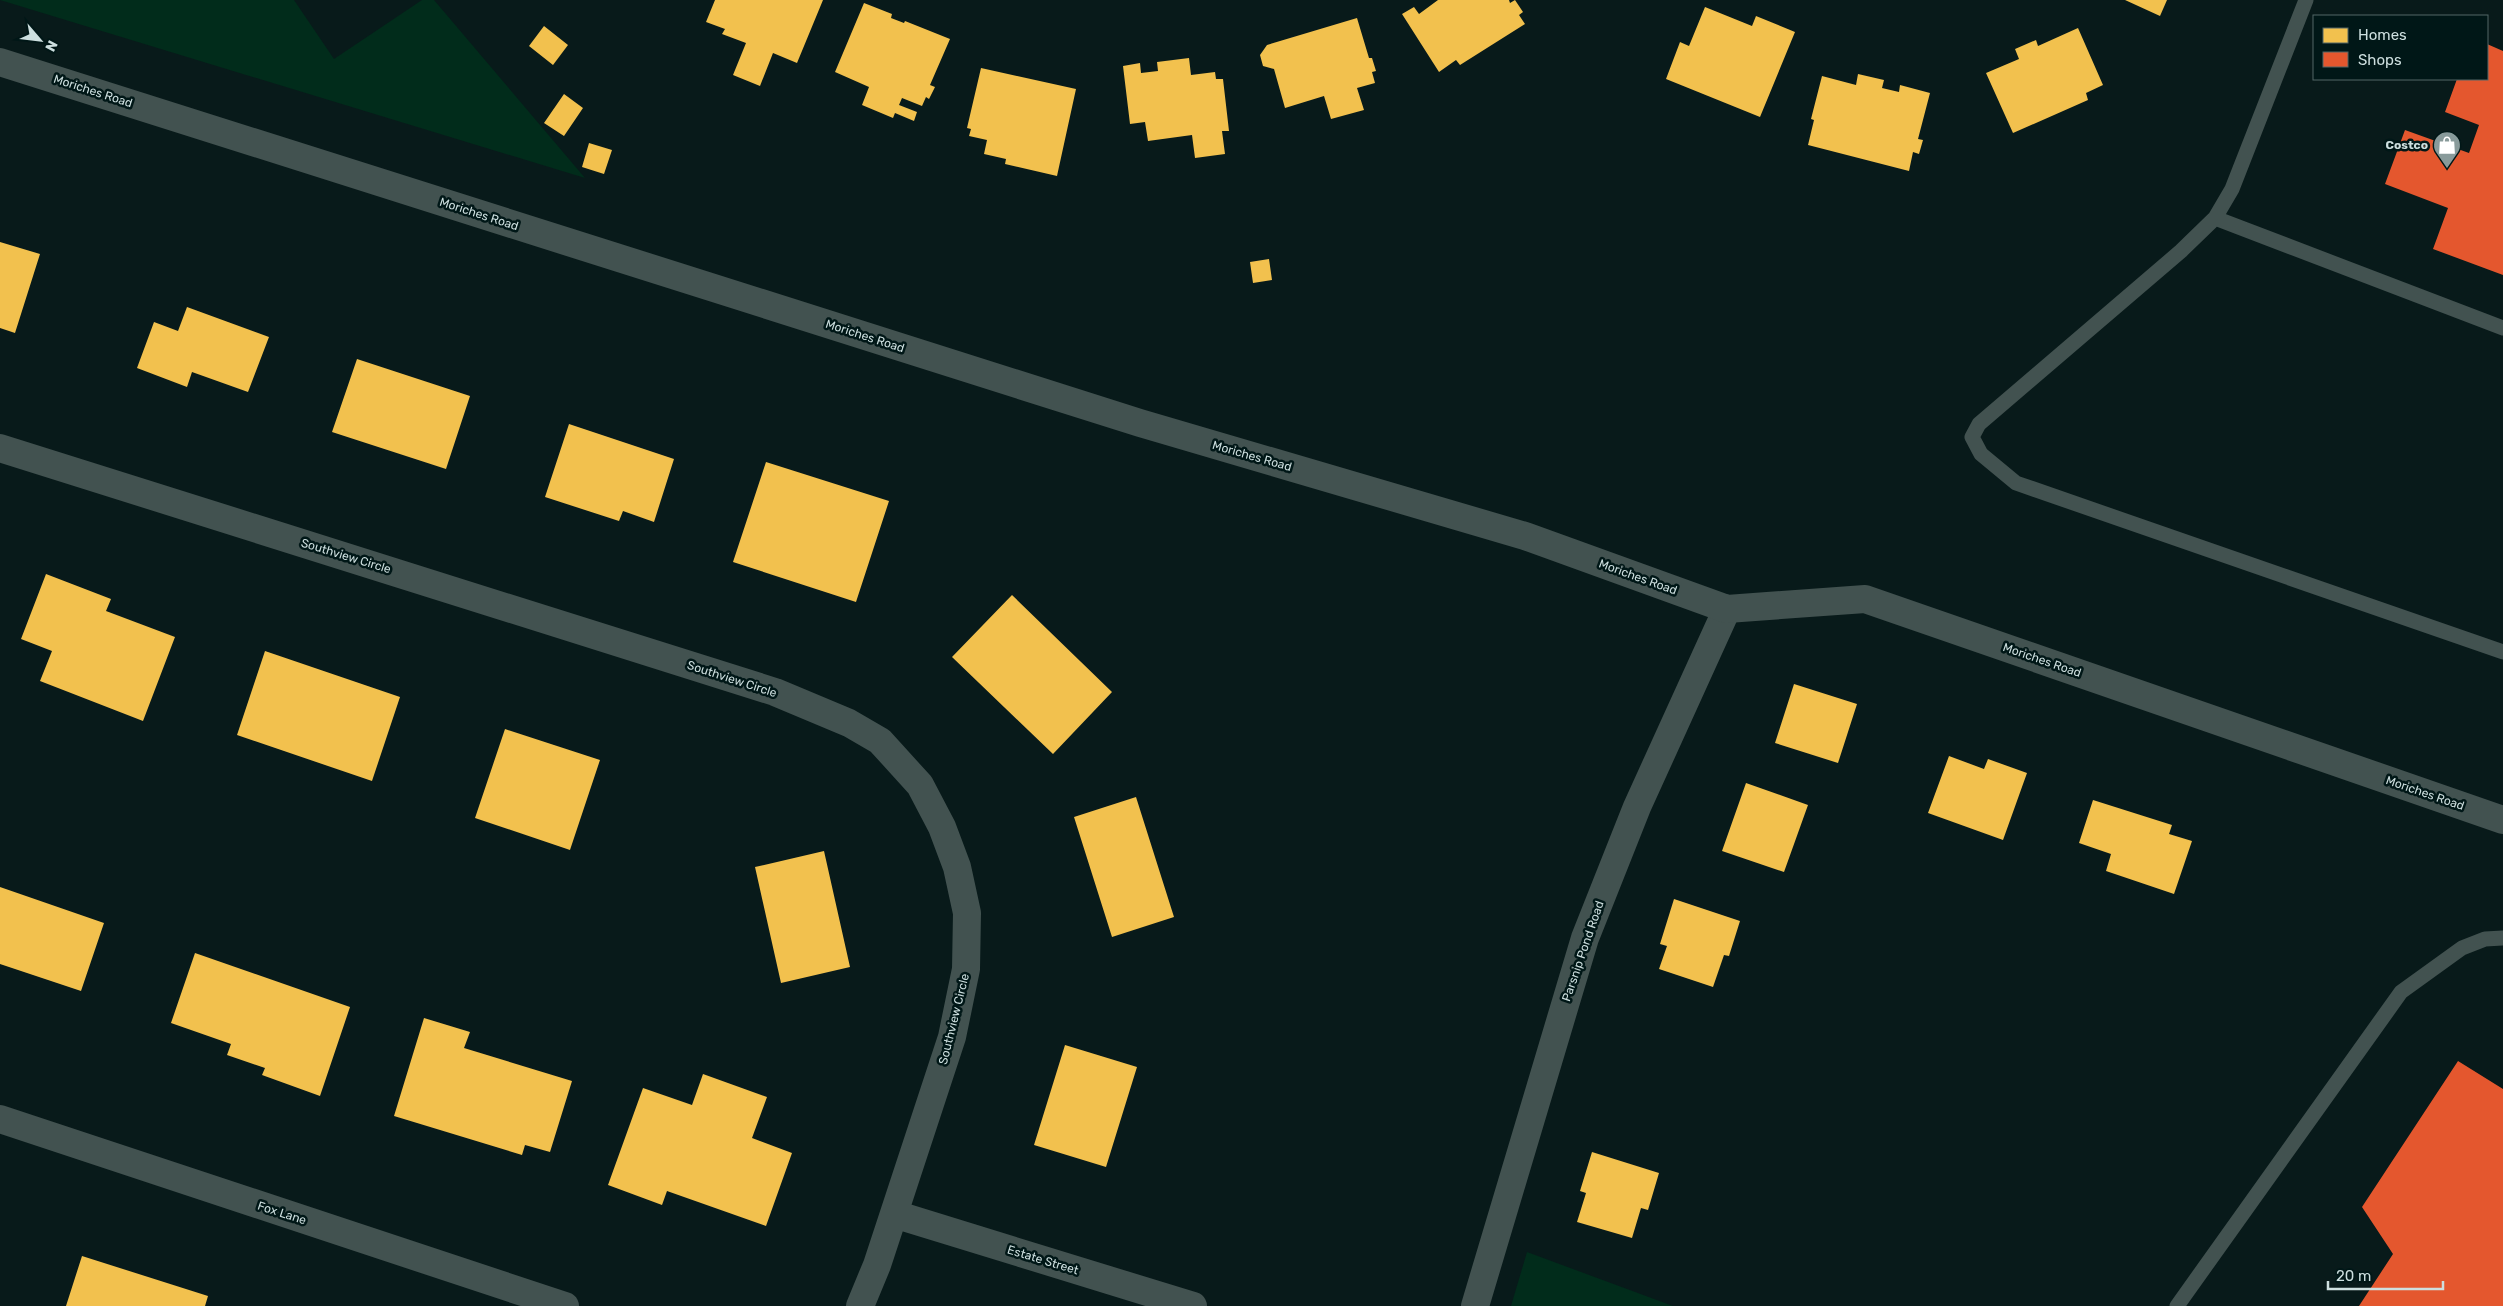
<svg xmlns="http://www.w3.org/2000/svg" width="2503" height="1306" viewBox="0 0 2503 1306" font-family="Rubik,sans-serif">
<rect width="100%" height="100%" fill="#081a1a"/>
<path fill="#012c1b" d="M0,0H294L334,59L422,0H434L585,178Z
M1527,1252L1673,1306H1511Z"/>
<path fill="#f2c14e" d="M715,0H823L797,63L773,53L760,86L733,75L746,43L722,34L725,29L706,22Z
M1438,0H1509L1510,3L1515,0L1523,12L1519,15L1525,24L1460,65L1456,60L1439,72L1402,14L1414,7L1419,14Z
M2125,0H2167L2160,16Z
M864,3L892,14L891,18L904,23L905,21L950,39L930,85L935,87L929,99L926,97L922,106L902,98L899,105L917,112L914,121L895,113L893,118L862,105L869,87L835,72Z
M1705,7L1752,26L1756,16L1795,32L1760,117L1666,79L1680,42L1689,46Z
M1357,18L1369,58H1372L1376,71L1372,72L1375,83L1357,88L1364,110L1331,119L1324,96L1285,108L1274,69L1263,66L1260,55L1267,45Z
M544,26L568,45L553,65L529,46Z
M2078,28L2103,85L2086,93L2088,100L2013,133L1986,73L2019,59L2015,49L2036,40L2038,46Z
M1189,58L1191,75L1215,72L1216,79H1223L1229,131H1222L1225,154L1195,158L1192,135L1148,141L1145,122L1130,124L1123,66L1140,63L1141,73L1158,71L1157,62Z
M981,68L1076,89L1057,176L1005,164L1006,159L984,154L987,140L969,136L971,129L967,128Z
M1858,74L1884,80L1882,88L1899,92L1900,85L1930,93L1918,139L1923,140L1919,154L1913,152L1909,171L1808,145L1814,120L1811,119L1822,76L1856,85Z
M564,94L583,108L564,136L544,123Z
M589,143L612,150L604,174L582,167Z
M0,242L40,254L15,333L0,328Z
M1269,259L1272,280L1253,283L1250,262Z
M187,307L269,337L248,392L192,372L187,387L137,368L154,322L178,331Z
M357,359L470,396L446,469L332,432Z
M569,424L674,459L654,522L623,511L619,521L545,497Z
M766,462L889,501L856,602L733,562Z
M46,574L111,599L106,611L175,637L143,721L40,681L52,651L21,639Z
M1012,595L1112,692L1053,754L952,657Z
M265,651L400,697L372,781L237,735Z
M1794,684L1857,704L1838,763L1775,743Z
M505,729L600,760L570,850L475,818Z
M1949,756L1984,769L1988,759L2027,773L2003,840L1928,813Z
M1746,783L1808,805L1784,872L1722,851Z
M1136,797L1174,917L1112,937L1074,817Z
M2093,800L2172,825L2169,834L2192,841L2174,894L2106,871L2111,854L2079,843Z
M824,851L850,967L781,983L755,867Z
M0,887L104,923L81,991L0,964Z
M1674,899L1740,921L1729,956L1724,955L1713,987L1659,969L1667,946L1660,944Z
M195,953L350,1007L320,1096L262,1075L265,1068L227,1055L231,1044L171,1023Z
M424,1018L470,1032L464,1048L572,1081L550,1152L525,1145L522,1155L394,1116Z
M1065,1045L1137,1067L1106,1167L1034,1145Z
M703,1074L767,1097L752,1138L792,1153L766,1226L667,1191L662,1205L608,1185L643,1088L692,1105Z
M1592,1152L1659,1173L1648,1210L1641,1208L1632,1238L1577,1222L1586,1193L1580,1191Z
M82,1256L208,1296L205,1306H66Z"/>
<path fill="#e4572e" d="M2487,44L2503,51V275L2433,249L2448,208L2385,184L2405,130L2469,153L2479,125L2445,112L2457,79H2487Z
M2458,1061L2503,1089V1306H2359L2393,1254L2362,1207Z"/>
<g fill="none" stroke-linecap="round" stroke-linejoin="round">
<path stroke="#425250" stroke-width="15" d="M2306,0L2232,189L2215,218L2181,251L1979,424L1972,437L1981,454L2016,483L2503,652
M2215,218L2503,328
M2177,1306L2401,992L2462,948L2485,939L2503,938"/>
<path stroke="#425250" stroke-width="28" d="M0,448L775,692L849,723L880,741L920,785L942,827L957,867L967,913L966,969L952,1037L877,1265L860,1306
M0,1119L565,1306
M894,1214L1193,1306
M1475,1306L1585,938L1637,807L1727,609"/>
<path stroke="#425250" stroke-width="28" d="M0,62L1140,423L1525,536L1727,609L1865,599L2503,820"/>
</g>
<defs>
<g id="shop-pin" transform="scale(1.4375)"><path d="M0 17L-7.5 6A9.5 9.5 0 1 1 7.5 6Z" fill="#889a9a" stroke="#001717"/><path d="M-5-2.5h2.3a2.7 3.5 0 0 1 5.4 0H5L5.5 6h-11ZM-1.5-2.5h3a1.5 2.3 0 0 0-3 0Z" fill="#fff"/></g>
</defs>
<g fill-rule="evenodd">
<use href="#shop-pin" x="2447" y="145"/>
</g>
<g text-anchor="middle" stroke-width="5" stroke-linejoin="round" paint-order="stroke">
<g font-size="12" fill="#cddfdf" stroke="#001717">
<text transform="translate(93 91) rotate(18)" y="4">Moriches Road</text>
<text transform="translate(479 214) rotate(18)" y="4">Moriches Road</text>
<text transform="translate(865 336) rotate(18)" y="4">Moriches Road</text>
<text transform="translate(1252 456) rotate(16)" y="4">Moriches Road</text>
<text transform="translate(346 556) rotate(17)" y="4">Southview Circle</text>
<text transform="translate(1638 577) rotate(20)" y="4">Moriches Road</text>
<text transform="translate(2042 660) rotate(19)" y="4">Moriches Road</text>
<text transform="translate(732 679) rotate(18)" y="4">Southview Circle</text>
<text transform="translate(2425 793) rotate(19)" y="4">Moriches Road</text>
<text transform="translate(1583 951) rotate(-71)" y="4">Parsnip Pond Road</text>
<text transform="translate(954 1019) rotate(-76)" y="4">Southview Circle</text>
<text transform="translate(282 1213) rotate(18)" y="4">Fox Lane</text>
<text transform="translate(1043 1260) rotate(17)" y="4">Estate Street</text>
</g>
<g font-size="12" font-weight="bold" fill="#cddfdf" stroke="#001717" text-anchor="end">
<text x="2428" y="149">Costco</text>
</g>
</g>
<rect x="2313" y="15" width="175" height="65" fill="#001717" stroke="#526767"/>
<rect x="2323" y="28" width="25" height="15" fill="#f2c14e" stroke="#526767"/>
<text x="2358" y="40" font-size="15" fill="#cddfdf">Homes</text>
<rect x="2323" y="52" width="25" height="15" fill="#e4572e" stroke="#526767"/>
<text x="2358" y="65" font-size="15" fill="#cddfdf">Shops</text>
<g transform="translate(40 40) rotate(118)" stroke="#001717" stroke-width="4" paint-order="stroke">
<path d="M0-4L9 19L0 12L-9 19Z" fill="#cddfdf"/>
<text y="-8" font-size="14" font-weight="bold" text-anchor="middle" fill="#cddfdf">N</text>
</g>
<path d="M2328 1281v8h115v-8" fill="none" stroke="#cddfdf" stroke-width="2.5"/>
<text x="2336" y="1281" font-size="15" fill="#cddfdf" stroke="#001717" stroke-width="4" paint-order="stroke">20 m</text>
</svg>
